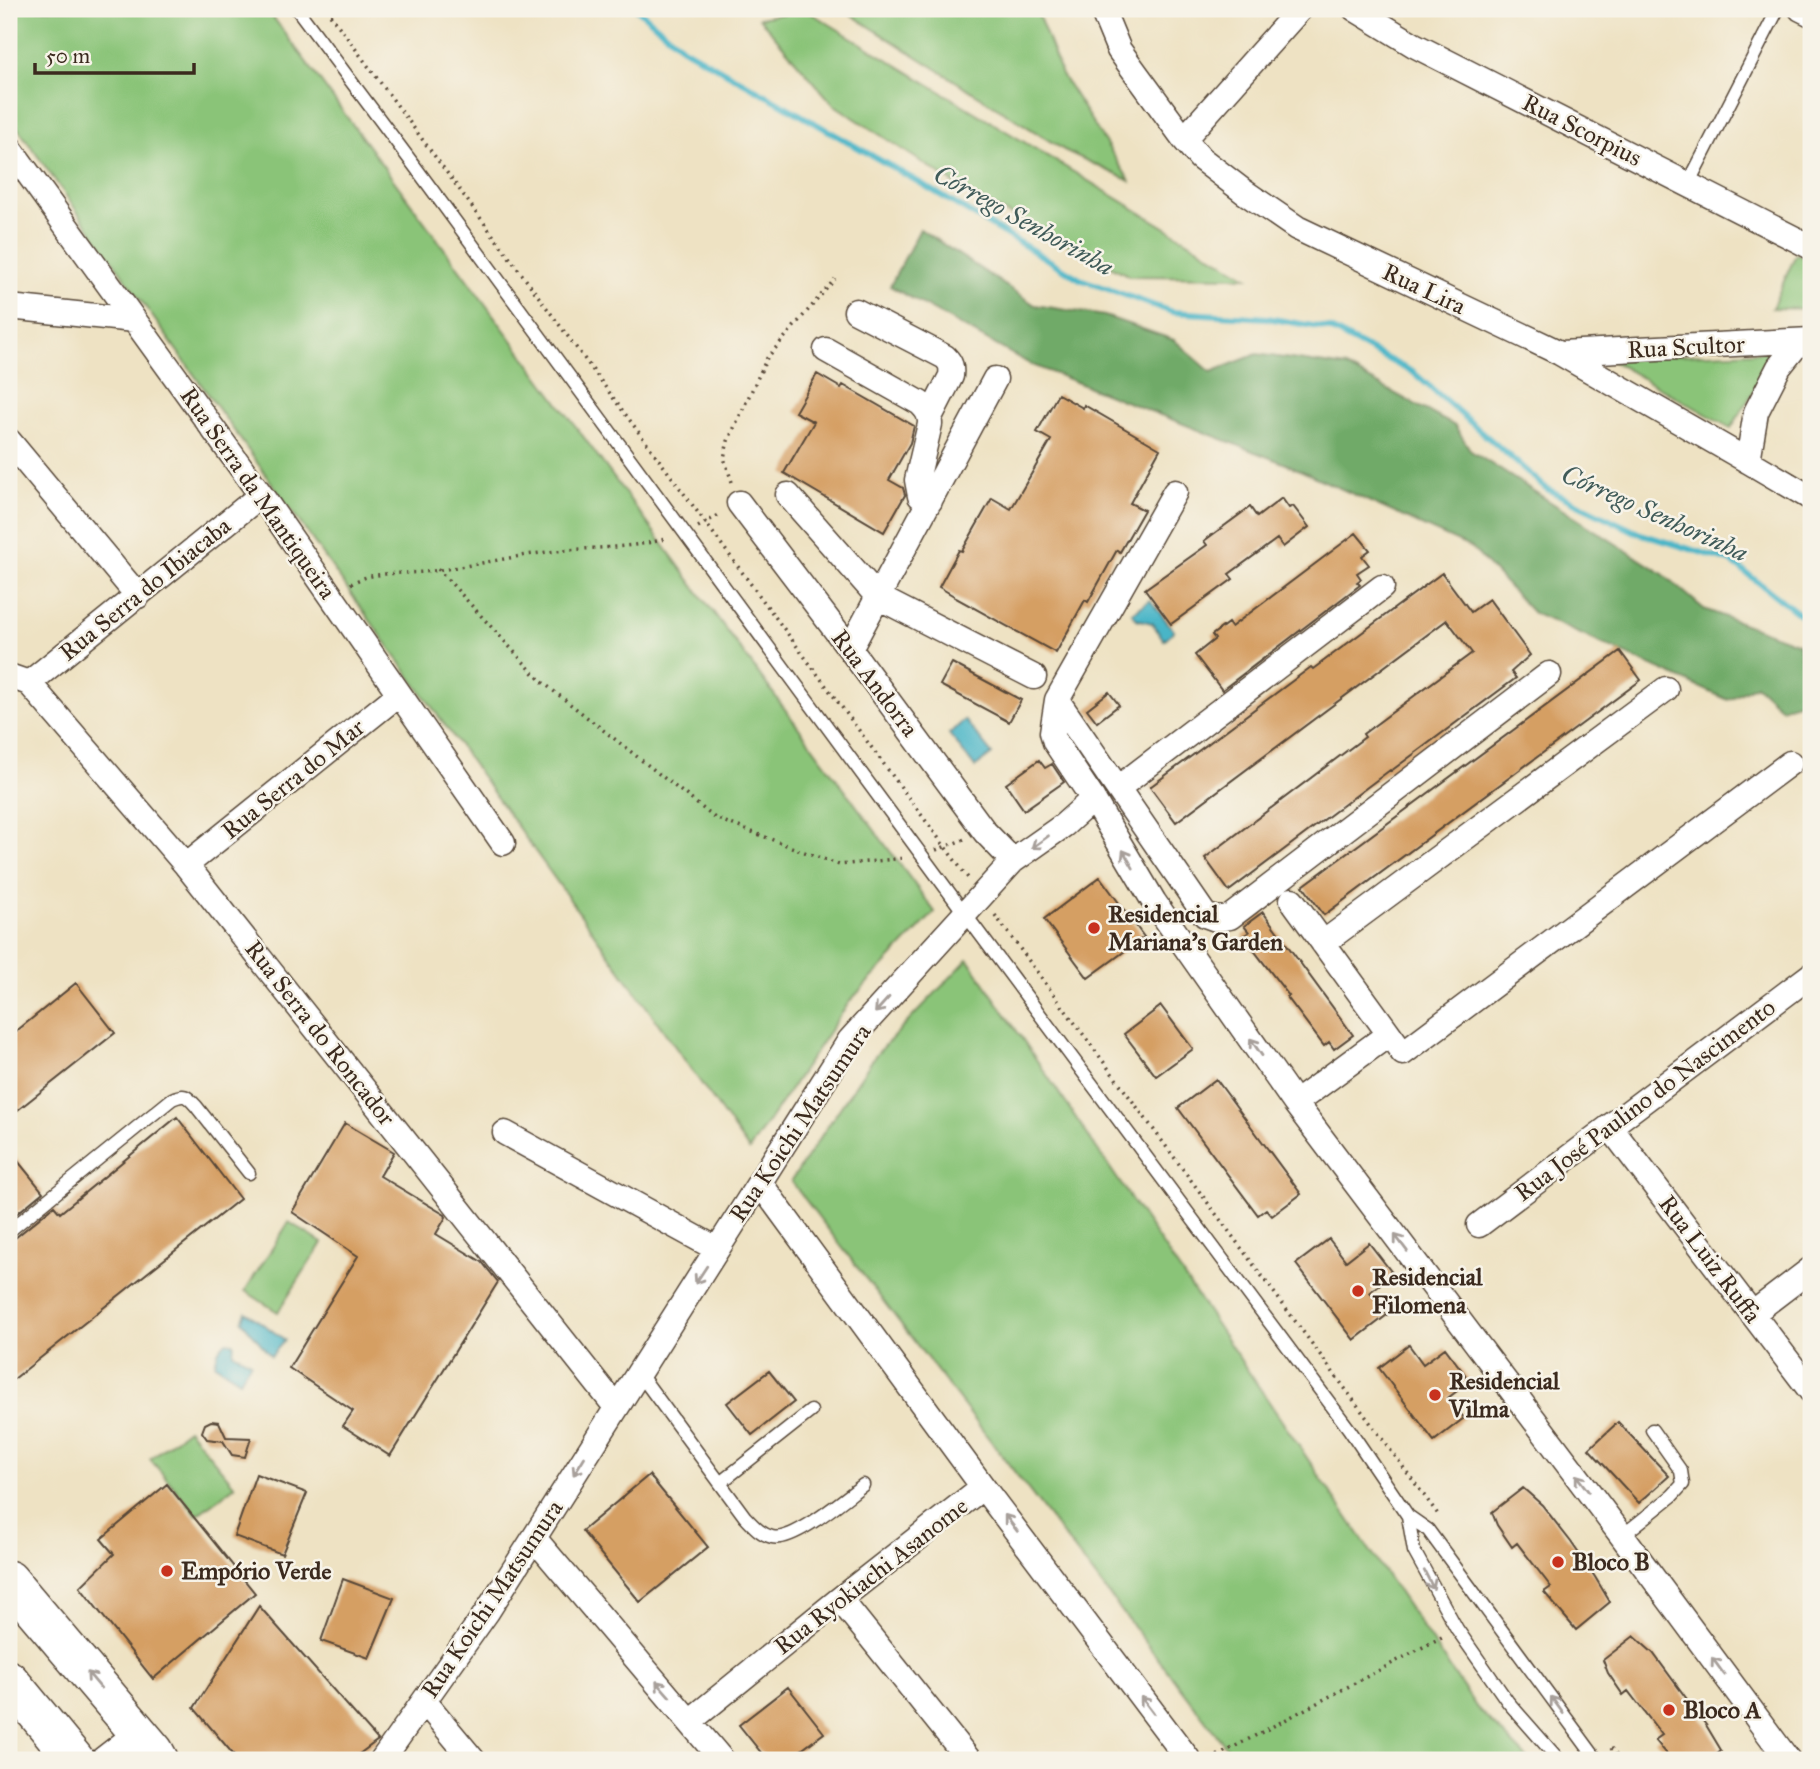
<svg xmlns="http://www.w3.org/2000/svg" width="1820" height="1769" viewBox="0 0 1820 1769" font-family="'IM FELL Great Primer',serif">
<rect width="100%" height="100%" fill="#f7f3e8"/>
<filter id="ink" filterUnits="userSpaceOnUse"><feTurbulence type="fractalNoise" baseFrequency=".0143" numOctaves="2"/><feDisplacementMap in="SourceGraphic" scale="14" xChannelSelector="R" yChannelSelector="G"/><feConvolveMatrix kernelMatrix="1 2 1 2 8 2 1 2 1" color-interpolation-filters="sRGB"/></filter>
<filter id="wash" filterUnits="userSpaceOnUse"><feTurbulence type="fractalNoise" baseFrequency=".00686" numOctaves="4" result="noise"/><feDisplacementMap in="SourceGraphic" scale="28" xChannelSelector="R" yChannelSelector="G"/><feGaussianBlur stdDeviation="1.57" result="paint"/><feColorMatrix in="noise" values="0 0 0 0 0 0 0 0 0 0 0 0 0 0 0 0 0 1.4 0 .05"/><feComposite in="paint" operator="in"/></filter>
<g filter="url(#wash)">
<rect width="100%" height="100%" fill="#eee2c3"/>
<path fill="#8ac478" stroke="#62774b" stroke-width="2" d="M9,9H267L935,912L850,1001L749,1150L9,116Z
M842,9H1036L1062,75L1130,181L1064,150Z
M806,10L1247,277L1130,276L975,197L833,104L759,18Z
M1796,254L1811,261V309L1772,308Z
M1779,351L1731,428L1607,358Z
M968,959L1477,1708L1529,1760H1236L791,1181L875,1056Z
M289,1222L322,1243L278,1312L245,1291Z
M188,1429L235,1486L197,1515L150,1459Z"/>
<path fill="#6faa68" stroke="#556a43" stroke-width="2" d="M920,229L1035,305L1105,316L1174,340L1211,372L1257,354L1346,367L1455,426L1471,451L1663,574L1704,609L1799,644L1803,672L1811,670V699L1781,708L1756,685L1728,700L1533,613L1472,548L1291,466L1030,364L890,286Z"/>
<path fill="#4ab5c7" stroke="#427072" stroke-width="2" d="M1150,600L1174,631L1164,640L1152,623L1137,619L1132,613Z
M965,720L992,754L975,767L949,734Z
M246,1312L285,1340L271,1356L242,1321Z
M226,1342L234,1343L233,1353L251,1362L240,1380L215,1364L218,1351Z"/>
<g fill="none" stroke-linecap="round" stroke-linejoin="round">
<path stroke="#4ab5c7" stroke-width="6" d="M637,9L683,48L922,184L1080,279L1172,312L1267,318L1330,329L1414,373L1547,489L1638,533L1732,562L1811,623"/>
</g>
<g id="blocks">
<path fill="#d59f63" d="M817,374L841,388L843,385L914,426L910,443L889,480L903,488L905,495L884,532L784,473L814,422L795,412Z
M1058,394L1083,408L1084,405L1160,449L1130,503L1144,510L1120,552L1117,550L1088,602L1085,600L1056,653L954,597V596L939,587L959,550L962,551L992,498L1011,509L1051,440L1037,432Z
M1282,498L1289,508L1293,506L1309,527L1283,547L1277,539L1229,574L1233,579L1171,624L1145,589L1207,545L1204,541L1250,507L1257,517Z
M1356,533L1370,550L1362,556L1369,565L1357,573L1361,579L1357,582L1360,585L1222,690L1195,655L1215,639L1212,635L1228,623L1231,627Z
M1442,573L1471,612L1489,599L1530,655L1511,672L1516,678L1391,771L1390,770L1229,891L1205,858L1365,737L1363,734L1472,653L1447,620L1176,822L1150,787L1311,667L1313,669Z
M1620,651L1641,680L1324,915L1303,886Z
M952,663L1021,700L1009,722L940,685Z
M1109,692L1119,705L1097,722L1087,709Z
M1039,760L1045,768L1052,764L1064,782L1024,810L1006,784Z
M1100,877L1144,937L1088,978L1044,919Z
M1263,912L1353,1035L1334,1049L1329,1042L1324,1046L1287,997L1289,996L1243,936L1249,932L1244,926Z
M76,983L115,1033L9,1117V1037Z
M1161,1006L1193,1049L1156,1076L1124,1034Z
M1216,1079L1301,1194L1272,1216L1266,1209L1258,1215L1178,1108Z
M177,1117L240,1199L9,1383V1240L15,1238L54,1206L60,1213Z
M345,1123L394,1152L380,1176L445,1215L446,1217L436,1234L482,1262L498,1282L390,1456L343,1426L353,1411L289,1368L358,1256L292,1212Z
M9,1150L43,1192L9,1220Z
M1329,1239L1346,1261L1369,1243L1393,1274L1370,1292L1387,1315L1354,1340L1296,1264Z
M1409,1345L1423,1364L1445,1348L1470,1381L1448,1398L1464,1418L1434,1441L1379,1368Z
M769,1371L794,1402L752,1435L727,1403Z
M211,1421L219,1422L226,1437L251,1438L245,1457L232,1455L223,1441L207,1439L202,1432L205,1424Z
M1618,1422L1669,1476L1639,1503L1589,1449Z
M256,1474L307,1493L282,1554L234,1536Z
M649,1475L708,1547L640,1602L582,1531Z
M167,1484L255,1593L153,1679L80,1587L114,1554L101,1539Z
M1523,1488L1542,1505L1571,1542L1595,1577L1610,1602L1576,1630L1544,1592L1551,1587L1517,1543L1512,1547L1497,1525L1492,1512Z
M343,1579L394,1598L369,1658L321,1641Z
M259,1606L378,1740L351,1760H238L194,1708Z
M1634,1636L1653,1653L1706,1725L1721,1750L1709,1760H1672L1655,1740L1662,1735L1628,1691L1623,1695L1608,1673L1603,1660Z
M788,1687L824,1733L788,1760H767L739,1725Z"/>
</g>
</g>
<g filter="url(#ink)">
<use href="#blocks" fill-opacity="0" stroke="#564637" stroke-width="2"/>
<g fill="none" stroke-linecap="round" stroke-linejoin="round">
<g stroke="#564637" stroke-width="15">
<path id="lane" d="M297,9L416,168L965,914L1349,1429L1408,1516L1428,1530L1597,1760
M1688,184L1778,9
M9,1231L172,1099C185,1093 187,1096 196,1106L249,1173
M639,1373L745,1517C753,1525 760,1534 772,1537C793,1543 845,1498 863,1485
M720,1483L811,1411
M1408,1516L1414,1551L1457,1629L1508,1702L1559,1760
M1622,1536L1672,1496L1683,1484L1681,1471L1652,1430"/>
</g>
<g stroke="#564637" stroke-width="27">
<path id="street" d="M1102,9L1119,50L1184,139L1200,158L1243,191L1297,228L1560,353L1748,461L1811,498
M1355,9L1414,45L1811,247
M1801,9L1811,14
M1184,139L1300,9
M9,147L261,495L503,843
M9,307L134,320
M856,311L945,357C951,363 952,367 951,376L930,417
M826,350L920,403C927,410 930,414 930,424L917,480L920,496L930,501
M1561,353L1811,340
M9,441L138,596
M1748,461L1756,412L1779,367L1800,341
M1175,492L1057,700L1052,732L1055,742L1093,799L1154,902L1295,1103L1622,1536L1788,1760
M788,495L878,597L1034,677
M739,503L850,649L985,832L1013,861
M850,649L995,379
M9,676L29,683L186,865L616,1407
M29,683L261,495
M1057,700L1205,915L1216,919L1230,917L1549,674
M1118,788L1382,587
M186,865L399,694
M1292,900L1403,1053L1790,763
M1323,943L1666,689
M1295,1103L1389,1034
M1610,1127L1811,1391
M505,1133L717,1249
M760,1183L983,1487L1188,1759L1187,1760
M1479,1225L1811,975
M1752,1314L1811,1269
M534,1538L722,1760
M840,1599L969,1760
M424,1701L473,1760
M690,1721L840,1599L983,1487
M102,1760L138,1732
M382,1760L487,1612L850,1040L1013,861L1064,825L1093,799"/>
</g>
<g stroke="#564637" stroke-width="41">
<path id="primary" d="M9,1580L154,1751L159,1760
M9,1680L75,1760"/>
</g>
<path stroke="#564637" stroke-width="3.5" stroke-dasharray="2 5" stroke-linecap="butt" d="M326,9L968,878
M732,482L724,458L728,441L767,358L835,279
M698,527L722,513
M438,569L541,681L715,818L839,865L905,858
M351,584C370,571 402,574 424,572C468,567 512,556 556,551C593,547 632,549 668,538
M936,850L965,839
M995,915L1440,1517
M1611,1748L1620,1760
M1211,1759L1442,1637"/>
<use href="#lane" stroke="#fff" stroke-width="12"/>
<use href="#street" stroke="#fff" stroke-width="24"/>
<use href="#primary" stroke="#fff" stroke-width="38"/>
</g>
<defs><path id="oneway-shaft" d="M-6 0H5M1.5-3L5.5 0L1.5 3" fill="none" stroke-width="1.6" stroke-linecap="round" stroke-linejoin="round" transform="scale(1.75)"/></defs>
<g stroke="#a79f9a">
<use href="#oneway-shaft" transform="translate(1040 842) rotate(144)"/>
<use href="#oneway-shaft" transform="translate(1128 859) rotate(-120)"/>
<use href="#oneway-shaft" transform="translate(882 1005) rotate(132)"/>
<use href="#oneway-shaft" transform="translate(1256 1047) rotate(-125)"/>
<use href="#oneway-shaft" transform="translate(1401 1243) rotate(-127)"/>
<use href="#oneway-shaft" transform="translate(701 1275) rotate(123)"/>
<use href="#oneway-shaft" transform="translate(579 1466) rotate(122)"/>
<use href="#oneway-shaft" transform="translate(1582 1483) rotate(-127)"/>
<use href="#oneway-shaft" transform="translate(1011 1523) rotate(-127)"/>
<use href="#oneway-shaft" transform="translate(1429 1580) rotate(63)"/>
<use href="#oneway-shaft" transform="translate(1718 1666) rotate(-126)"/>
<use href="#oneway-shaft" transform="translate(94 1680) rotate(-130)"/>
<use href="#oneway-shaft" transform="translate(663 1689) rotate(-131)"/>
<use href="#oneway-shaft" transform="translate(1147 1705) rotate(-127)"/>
<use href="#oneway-shaft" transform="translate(1557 1705) rotate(-126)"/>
</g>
</g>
<g fill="#c8321e" stroke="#f7f3e8" stroke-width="2.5">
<circle cx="1094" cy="928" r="7"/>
<circle cx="1358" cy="1291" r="7"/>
<circle cx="1435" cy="1395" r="7"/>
<circle cx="1558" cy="1562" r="7"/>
<circle cx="167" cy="1571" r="7"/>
<circle cx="1669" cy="1710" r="7"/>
</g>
<g text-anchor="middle" stroke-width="5" stroke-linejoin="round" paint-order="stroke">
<g font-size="24" fill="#3b2a1e" stroke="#f7f3e8">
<text transform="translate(1582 130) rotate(27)" y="8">Rua Scorpius</text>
<text transform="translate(1424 289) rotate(25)" y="8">Rua Lira</text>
<text transform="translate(1686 347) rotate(-3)" y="8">Rua Scultor</text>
<text transform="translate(258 493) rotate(55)" y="8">Rua Serra da Mantiqueira</text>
<text transform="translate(145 589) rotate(-39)" y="8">Rua Serra do Ibiacaba</text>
<text transform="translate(875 683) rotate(53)" y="8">Rua Andorra</text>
<text transform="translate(293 779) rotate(-39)" y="8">Rua Serra do Mar</text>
<text transform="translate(320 1033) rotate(52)" y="8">Rua Serra do Roncador</text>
<text transform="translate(1645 1100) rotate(-37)" y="8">Rua José Paulino do Nascimento</text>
<text transform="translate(800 1123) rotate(-56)" y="8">Rua Koichi Matsumura</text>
<text transform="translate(1710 1259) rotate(53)" y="8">Rua Luiz Ruffa</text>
<text transform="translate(871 1576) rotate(-38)" y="8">Rua Ryokiachi Asanome</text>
<text transform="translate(492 1599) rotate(-56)" y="8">Rua Koichi Matsumura</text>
</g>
<g font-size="24" font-weight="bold" fill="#3b2a1e" stroke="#f7f3e8" text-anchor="start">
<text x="1108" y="922">Residencial<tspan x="1108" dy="28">Mariana's Garden</tspan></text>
<text x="1372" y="1285">Residencial<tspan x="1372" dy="28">Filomena</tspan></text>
<text x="1449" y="1389">Residencial<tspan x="1449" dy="28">Vilma</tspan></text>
<text x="1572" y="1570">Bloco B</text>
<text x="181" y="1579">Empório Verde</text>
<text x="1683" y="1718">Bloco A</text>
</g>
<g font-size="26" font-style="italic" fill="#405b59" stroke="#f7f3e8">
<text transform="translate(1024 220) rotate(29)" y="9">Córrego Senhorinha</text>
<text transform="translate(1655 513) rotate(24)" y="9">Córrego Senhorinha</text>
</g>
</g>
<rect width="1820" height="1769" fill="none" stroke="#f7f3e8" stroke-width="35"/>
<path d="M35 63v10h159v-10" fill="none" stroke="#3b2a1e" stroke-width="3.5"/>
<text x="46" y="63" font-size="21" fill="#3b2a1e" stroke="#f7f3e8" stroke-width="5" paint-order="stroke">50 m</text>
</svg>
